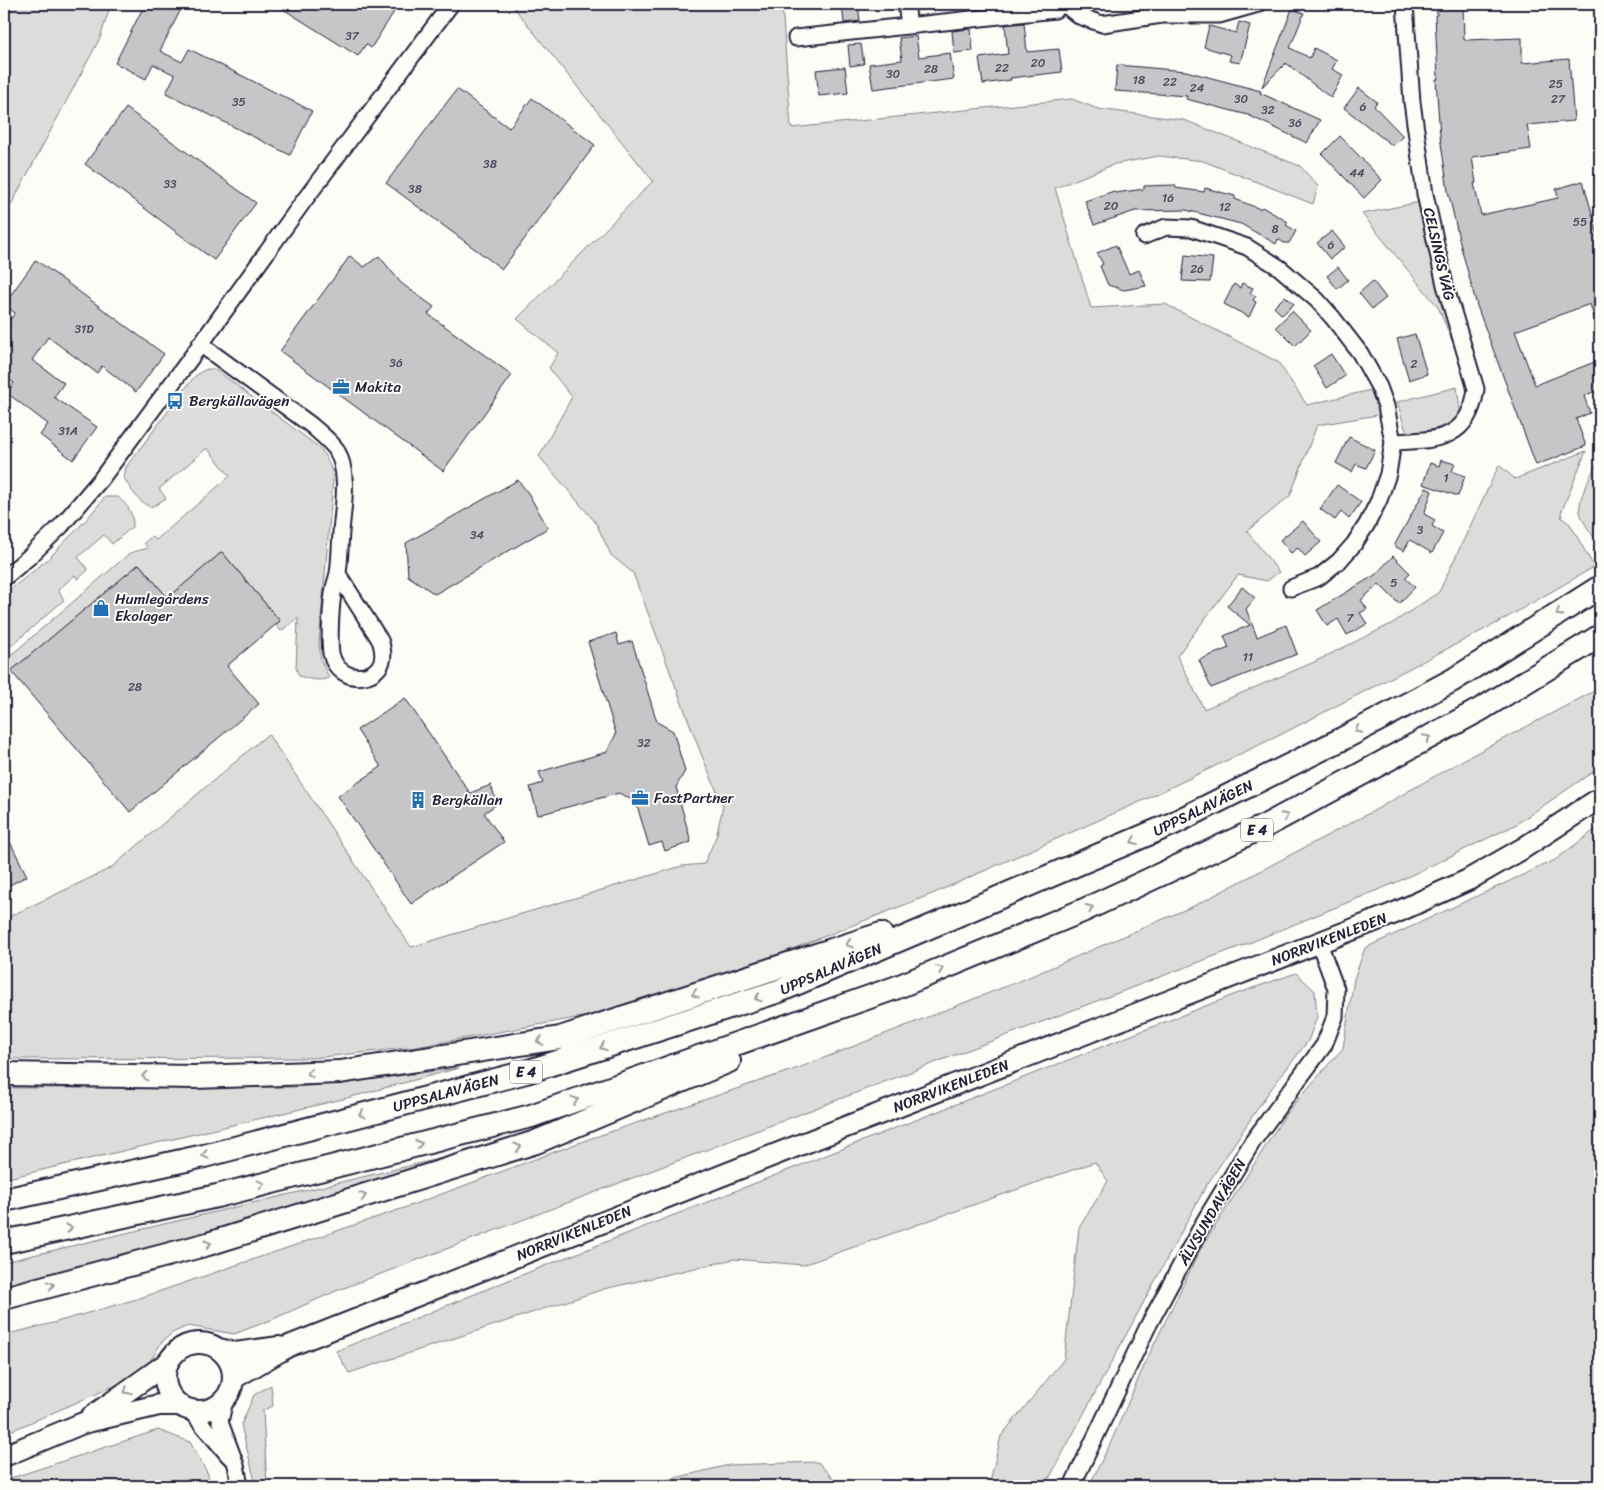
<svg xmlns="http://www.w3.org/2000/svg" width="1604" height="1490" viewBox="0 0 1604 1490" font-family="Sriracha,sans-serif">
<rect width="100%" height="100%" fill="#fdfcf7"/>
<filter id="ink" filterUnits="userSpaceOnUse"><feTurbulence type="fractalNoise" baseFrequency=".02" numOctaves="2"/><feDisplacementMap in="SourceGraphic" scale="10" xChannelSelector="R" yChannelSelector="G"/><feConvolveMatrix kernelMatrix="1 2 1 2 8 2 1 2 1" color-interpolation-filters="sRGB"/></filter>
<g filter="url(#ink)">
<path fill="#dddcdb" stroke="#807f8b" d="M4,4H111L100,38L4,218Z
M511,4H782L791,128L1072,99L1098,109L1184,120L1300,166L1318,186L1313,204L1203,161L1159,156L1115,164L1055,188L1091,308L1165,304L1278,362L1307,405L1375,389L1384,414L1317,425L1290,496L1247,531L1279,572L1267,581L1238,575L1177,656L1204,709L1312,663L1391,624L1439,592L1499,465L1515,479L1586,451L1561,513L1562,518L1570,524L1594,567L1499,622L1280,735L1142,801L932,894L744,968L587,1016L416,1047L312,1058L4,1059V919L111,868L268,734L411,947L682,866L704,864L716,837L723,806L700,751L633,573L611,555L596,523L539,456L572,397L549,368L558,353L517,319L653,181Z
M913,4H932L933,9L914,11Z
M1420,202L1470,378L1469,405L1464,377L1456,350L1438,307L1362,214Z
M207,369H213L219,372L321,449C327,459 333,469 333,481L319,643L321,660L329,678C319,682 309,679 299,676L296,668L298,618L281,631L276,625L280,621L222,552L168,598L139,564L11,671L4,661L130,553L148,548L144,543L152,536L156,540L230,476L207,448L159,489L166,498L157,504L150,507C138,502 131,489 124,478L126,467L194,377L201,372Z
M1457,387L1461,416L1446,429L1416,434L1406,431L1397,402Z
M1600,457V546C1594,537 1582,522 1580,512C1577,498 1594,470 1600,457Z
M105,497H118C128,506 133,512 133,526L112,544L104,535L78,557L88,570L78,579L75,575L58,590L64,600L4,652V595L48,559L86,520Z
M1600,688V767L1515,825L1395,883L1249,943L336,1291L271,1320L234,1334L188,1326L172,1333L161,1343L149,1363L137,1376L4,1434V1335L53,1323L140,1298L404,1208L589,1139L801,1067L1027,978L1198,904L1377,809L1465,759Z
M1600,826V1486H1089L1111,1442L1147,1359L1200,1250L1287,1112L1343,1048L1354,979L1365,948L1555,860Z
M1296,973L1315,991L1317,1017L1308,1041L1268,1093L1206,1186L1045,1486H989L1001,1436L1064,1359L1079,1228L1108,1181L1095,1162L803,1265L734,1259L604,1289L349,1373L336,1351L509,1280L1236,994Z
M459,1068L347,1098L4,1179V1088L295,1087L344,1083Z
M480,1149L213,1233L4,1287V1262Z
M271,1385L273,1406L263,1410L267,1486H256L241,1425L254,1395Z
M158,1430L190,1442L208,1474L210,1486H4V1481L8,1479Z
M818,1462L840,1486H642L729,1465Z"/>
<path fill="#c6c6c8" stroke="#22223b" d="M145,4H175L182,7L160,51L182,62L189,49L312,111L290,155L166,93L175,75L153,64L146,79L115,63Z
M275,4H399L371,48L366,44L358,56Z
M842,4H858L860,21L844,23Z
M1436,4H1463L1464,40L1522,38V63L1569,59L1574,121L1527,125L1531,149L1472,157L1476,183H1474L1481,215L1558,198L1556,189L1583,181L1600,242V327H1597L1590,304L1515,331L1535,385L1600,360V389L1584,396L1590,413L1576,419L1586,446L1536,465L1477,306L1461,247L1448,191L1440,136L1436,79H1438L1435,15H1437Z
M1292,9L1304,13L1290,48L1310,58L1314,48L1337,60L1332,69L1343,75L1331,98L1286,63L1262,87Z
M1239,22L1250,25L1240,63L1229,61L1231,55L1204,47L1209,26L1236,33Z
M1024,23L1027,52L1059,49L1062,72L1010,78L1011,80L983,84L979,58L1008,54L1005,25Z
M971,29L973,51L954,53L952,31Z
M916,36L919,57L950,53L954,79L873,89L869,64L902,60L899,38Z
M861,44L864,64L850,66L848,45Z
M1117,65L1186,71L1208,77L1261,91L1260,93L1320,120L1307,143L1248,115L1186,99L1187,96L1115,91Z
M845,67L848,93L819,96L816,70Z
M1359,88L1377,102L1374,106L1403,136L1393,146L1344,108Z
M457,89L509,128L532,98L595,145L502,269L386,183Z
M126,108L256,203L214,260L85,164Z
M1340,136L1382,180L1364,198L1322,154Z
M1175,185L1176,188L1204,192L1205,188L1235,196V199L1260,209L1262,207L1288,222L1286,225L1296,231L1289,243H1284L1278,239L1276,244L1241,224L1186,210L1135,211L1094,225L1085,201L1114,191L1115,193L1144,189V186Z
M1332,231L1345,247L1330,259L1317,243Z
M1116,245L1129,274L1139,270L1146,286L1124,290L1108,285L1100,266L1103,264L1097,253Z
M1185,255L1213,258L1210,282L1182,281Z
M350,256L364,267L379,256L401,283L434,307L428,314L512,375L443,471L280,351Z
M36,260L164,354L136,392L102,366L97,373L48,337L32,360L64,383L54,397L97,427L73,460L40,435L48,424L7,393L14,383L4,375V328L15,313L4,304Z
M1338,267L1348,280L1337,289L1327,276Z
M1373,281L1386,298L1372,309L1359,293Z
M1242,283L1253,288L1250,293L1256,296L1253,300L1256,302L1249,317L1224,304L1234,284L1240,288Z
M1285,296L1294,304L1282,315L1274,307Z
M1292,311L1311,330L1295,346L1276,327Z
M1415,334L1427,374L1409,380L1397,339Z
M1331,354L1345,376L1327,388L1313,366Z
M1349,437L1375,450L1366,468L1356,464L1352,472L1336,463Z
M1441,460L1455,464L1452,471L1465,476L1458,496L1423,484L1430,463L1439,466Z
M518,480L528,493L548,528L435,594L408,576L406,543Z
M1337,485L1361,502L1349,519L1341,512L1335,520L1320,509Z
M1426,488L1432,491L1424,514L1435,520L1432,526L1443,533L1432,553L1410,540L1404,551L1394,546Z
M1303,521L1321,542L1305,556L1298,548L1291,553L1280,540Z
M222,552L280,621L227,666L259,704L130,812L11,671L139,564L168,598Z
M1393,556L1410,573L1405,578L1415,587L1399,604L1379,584L1361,600L1367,609L1360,613L1367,624L1347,635L1338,619L1327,626L1317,610L1375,575Z
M1242,587L1255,598L1246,609L1257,637L1286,625L1297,654L1211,688L1199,660L1229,648L1224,636L1250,625L1227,606Z
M616,633L619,645L632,641L657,722L673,731L685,771L676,787L691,842L665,851L662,842L649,846L636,802L619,793L538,815L530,787L543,783L539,772L607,752L616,734L588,642Z
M405,698L470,793L491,785L497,804L484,813L504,842L411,904L338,796L381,767L357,730Z
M4,830L27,876L4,888Z"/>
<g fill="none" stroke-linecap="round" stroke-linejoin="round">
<g stroke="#22223b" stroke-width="19">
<path id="minor" d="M906,4L909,25
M1064,4L1079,16L1102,24L1162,15H1219L1258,4
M796,38L1055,10L1063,4
M1144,236L1166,227L1191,228L1247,247L1280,268L1317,300L1333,318L1360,353L1379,387L1386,406L1393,442L1388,474L1379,500L1367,524L1354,544L1339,561L1319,577L1291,588
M200,344L311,425C320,433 329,440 336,449C350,473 343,506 341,532C340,545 340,560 338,573C337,578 335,583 334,588C331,603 329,638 331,653C338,689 390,681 382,648C382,644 380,640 378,637L338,574
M1393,442C1436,440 1469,441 1476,389L1445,285L1425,194L1412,102L1405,4
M4,578L29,557L61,526L101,479L190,359L303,202L451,4
M225,1400L220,1422L236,1465L240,1486
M190,1410L229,1456
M1072,1486L1148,1326L1204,1222L1253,1141L1324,1045L1335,1017L1336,989L1319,943"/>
</g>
<g stroke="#22223b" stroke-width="24">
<path id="major" d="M165 1377a34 34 0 1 1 68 0a34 34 0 1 1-68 0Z
M219,1349L235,1353L279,1347
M234,1378L289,1346L784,1151L1395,913L1468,880L1522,849L1600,798
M91,1417L167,1363
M4,1456L83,1423L159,1405H179"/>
</g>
<g stroke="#22223b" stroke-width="26">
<path id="highway" d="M4,1074L194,1077L340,1072L560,1038L881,934
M4,1200L204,1156L526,1072L779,991L1172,824L1344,738L1453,680L1600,587
M4,1242L217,1196L531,1116L895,988L1082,911L1267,825L1483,708L1600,636
M4,1298L208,1244L536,1142L729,1061"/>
</g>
<use href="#minor" stroke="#fdfcf7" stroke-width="15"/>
<use href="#major" stroke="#fdfcf7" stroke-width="20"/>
<use href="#highway" stroke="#fdfcf7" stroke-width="22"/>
</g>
<defs><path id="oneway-chevron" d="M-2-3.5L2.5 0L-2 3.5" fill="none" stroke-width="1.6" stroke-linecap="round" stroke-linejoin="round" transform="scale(1.25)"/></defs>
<g stroke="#9a9aa2">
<use href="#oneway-chevron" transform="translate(1559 613) rotate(148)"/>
<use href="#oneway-chevron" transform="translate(1358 730) rotate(152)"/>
<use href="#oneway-chevron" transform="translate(1427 738) rotate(-28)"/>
<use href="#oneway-chevron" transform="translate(1285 816) rotate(-28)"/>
<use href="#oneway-chevron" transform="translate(1134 841) rotate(157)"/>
<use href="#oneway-chevron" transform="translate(1090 908) rotate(-25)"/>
<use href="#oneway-chevron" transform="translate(849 944) rotate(162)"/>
<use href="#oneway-chevron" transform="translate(940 969) rotate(-22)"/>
<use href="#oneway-chevron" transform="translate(695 994) rotate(162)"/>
<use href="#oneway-chevron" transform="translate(758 998) rotate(162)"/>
<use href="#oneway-chevron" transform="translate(540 1041) rotate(171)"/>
<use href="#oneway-chevron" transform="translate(603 1047) rotate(162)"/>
<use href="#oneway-chevron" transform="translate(310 1073) rotate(178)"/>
<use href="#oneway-chevron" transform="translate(145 1076) rotate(-179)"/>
<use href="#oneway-chevron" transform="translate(575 1100) rotate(-19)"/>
<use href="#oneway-chevron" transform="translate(362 1114) rotate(165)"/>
<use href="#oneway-chevron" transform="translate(419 1144) rotate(-14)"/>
<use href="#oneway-chevron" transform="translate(518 1147) rotate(-17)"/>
<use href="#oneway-chevron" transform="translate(205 1155) rotate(166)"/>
<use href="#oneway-chevron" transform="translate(261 1184) rotate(-14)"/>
<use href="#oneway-chevron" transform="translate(363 1196) rotate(-17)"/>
<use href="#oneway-chevron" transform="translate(69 1228) rotate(-12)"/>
<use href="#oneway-chevron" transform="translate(208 1244) rotate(-16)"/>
<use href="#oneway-chevron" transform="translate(51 1285) rotate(-15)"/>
<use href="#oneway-chevron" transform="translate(127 1391) rotate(145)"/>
</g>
</g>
<defs>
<g id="office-bare" transform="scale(1.35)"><path d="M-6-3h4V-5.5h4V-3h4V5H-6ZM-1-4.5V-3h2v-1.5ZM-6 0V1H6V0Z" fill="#1f6fb2" stroke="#fdfcf7" stroke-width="2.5" paint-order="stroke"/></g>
<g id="bus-bare" transform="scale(1.35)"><path d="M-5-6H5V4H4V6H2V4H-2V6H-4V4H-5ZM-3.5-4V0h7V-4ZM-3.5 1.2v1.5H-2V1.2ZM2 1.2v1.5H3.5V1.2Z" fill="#1f6fb2" stroke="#fdfcf7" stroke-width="2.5" paint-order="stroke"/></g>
<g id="shop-bare" transform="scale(1.35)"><path d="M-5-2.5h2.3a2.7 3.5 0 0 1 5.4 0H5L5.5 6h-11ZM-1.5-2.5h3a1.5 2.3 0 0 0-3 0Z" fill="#1f6fb2" stroke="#fdfcf7" stroke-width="2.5" paint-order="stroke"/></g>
<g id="building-bare" transform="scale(1.35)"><path d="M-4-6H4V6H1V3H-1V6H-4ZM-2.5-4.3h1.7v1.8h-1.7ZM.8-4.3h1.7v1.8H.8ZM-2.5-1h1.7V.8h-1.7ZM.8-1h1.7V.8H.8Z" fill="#1f6fb2" stroke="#fdfcf7" stroke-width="2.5" paint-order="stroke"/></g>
</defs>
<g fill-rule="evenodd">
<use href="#office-bare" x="341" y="387"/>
<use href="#bus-bare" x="175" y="401"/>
<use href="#shop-bare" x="101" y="608"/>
<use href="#office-bare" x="640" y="798"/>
<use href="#building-bare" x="418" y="800"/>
</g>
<g text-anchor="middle" stroke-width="4" stroke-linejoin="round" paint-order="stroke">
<g font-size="12" fill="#4b4b5e">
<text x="352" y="40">37</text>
<text x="1038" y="67">20</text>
<text x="1002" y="72">22</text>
<text x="931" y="73">28</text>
<text x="893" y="78">30</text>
<text x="1139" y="84">18</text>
<text x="1170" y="86">22</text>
<text x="1556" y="88">25</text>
<text x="1197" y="92">24</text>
<text x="1241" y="103">30</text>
<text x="1558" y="103">27</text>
<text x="239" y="106">35</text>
<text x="1363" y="111">6</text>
<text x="1268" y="114">32</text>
<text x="1295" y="127">36</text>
<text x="490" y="168">38</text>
<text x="1357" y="177">44</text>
<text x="170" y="188">33</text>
<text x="415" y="193">38</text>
<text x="1168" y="202">16</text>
<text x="1111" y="210">20</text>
<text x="1225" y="211">12</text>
<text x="1580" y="226">55</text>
<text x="1275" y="233">8</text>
<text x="1331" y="249">6</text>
<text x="1197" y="273">26</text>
<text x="84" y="333">31D</text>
<text x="396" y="367">36</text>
<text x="1414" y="368">2</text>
<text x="68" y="435">31A</text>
<text x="1446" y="482">1</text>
<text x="1420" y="534">3</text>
<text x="477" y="539">34</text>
<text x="1394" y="587">5</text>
<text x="1350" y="622">7</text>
<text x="1248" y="661">11</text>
<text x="135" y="691">28</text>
<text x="644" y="747">32</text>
</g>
<g fill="#fdfcf7" stroke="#646373" stroke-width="1">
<rect x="1241" y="818.5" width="32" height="23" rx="4"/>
<rect x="510" y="1060.5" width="32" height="23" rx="4"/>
</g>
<g font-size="14" font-weight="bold" fill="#22223b">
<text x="1257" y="835">E 4</text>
<text x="526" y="1077">E 4</text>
</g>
<g font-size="15" fill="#22223b" stroke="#fdfcf7">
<text transform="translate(1439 254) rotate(77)" y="5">CELSINGS VÄG</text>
<text transform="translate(1203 808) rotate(-26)" y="5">UPPSALAVÄGEN</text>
<text transform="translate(1329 939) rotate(-21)" y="5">NORRVIKENLEDEN</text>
<text transform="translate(831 969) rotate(-23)" y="5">UPPSALAVÄGEN</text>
<text transform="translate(951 1086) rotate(-21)" y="5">NORRVIKENLEDEN</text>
<text transform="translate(446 1093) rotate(-15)" y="5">UPPSALAVÄGEN</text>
<text transform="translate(1212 1212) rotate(-60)" y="5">ÄLVSUNDAVÄGEN</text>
<text transform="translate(574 1233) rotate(-22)" y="5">NORRVIKENLEDEN</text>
</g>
<g font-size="15" fill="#22223b" stroke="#fdfcf7" text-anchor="start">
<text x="355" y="392">Makita</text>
<text x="189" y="406">Bergkällavägen</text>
<text x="115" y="604">Humlegårdens<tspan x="115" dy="17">Ekolager</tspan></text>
<text x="654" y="803">FastPartner</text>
<text x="432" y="805">Bergkällan</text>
</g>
</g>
<rect width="1604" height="1490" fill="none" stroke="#fdfcf7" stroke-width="20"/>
<rect x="10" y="10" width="1584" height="1470" fill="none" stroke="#22223b" stroke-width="2" filter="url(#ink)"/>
</svg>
